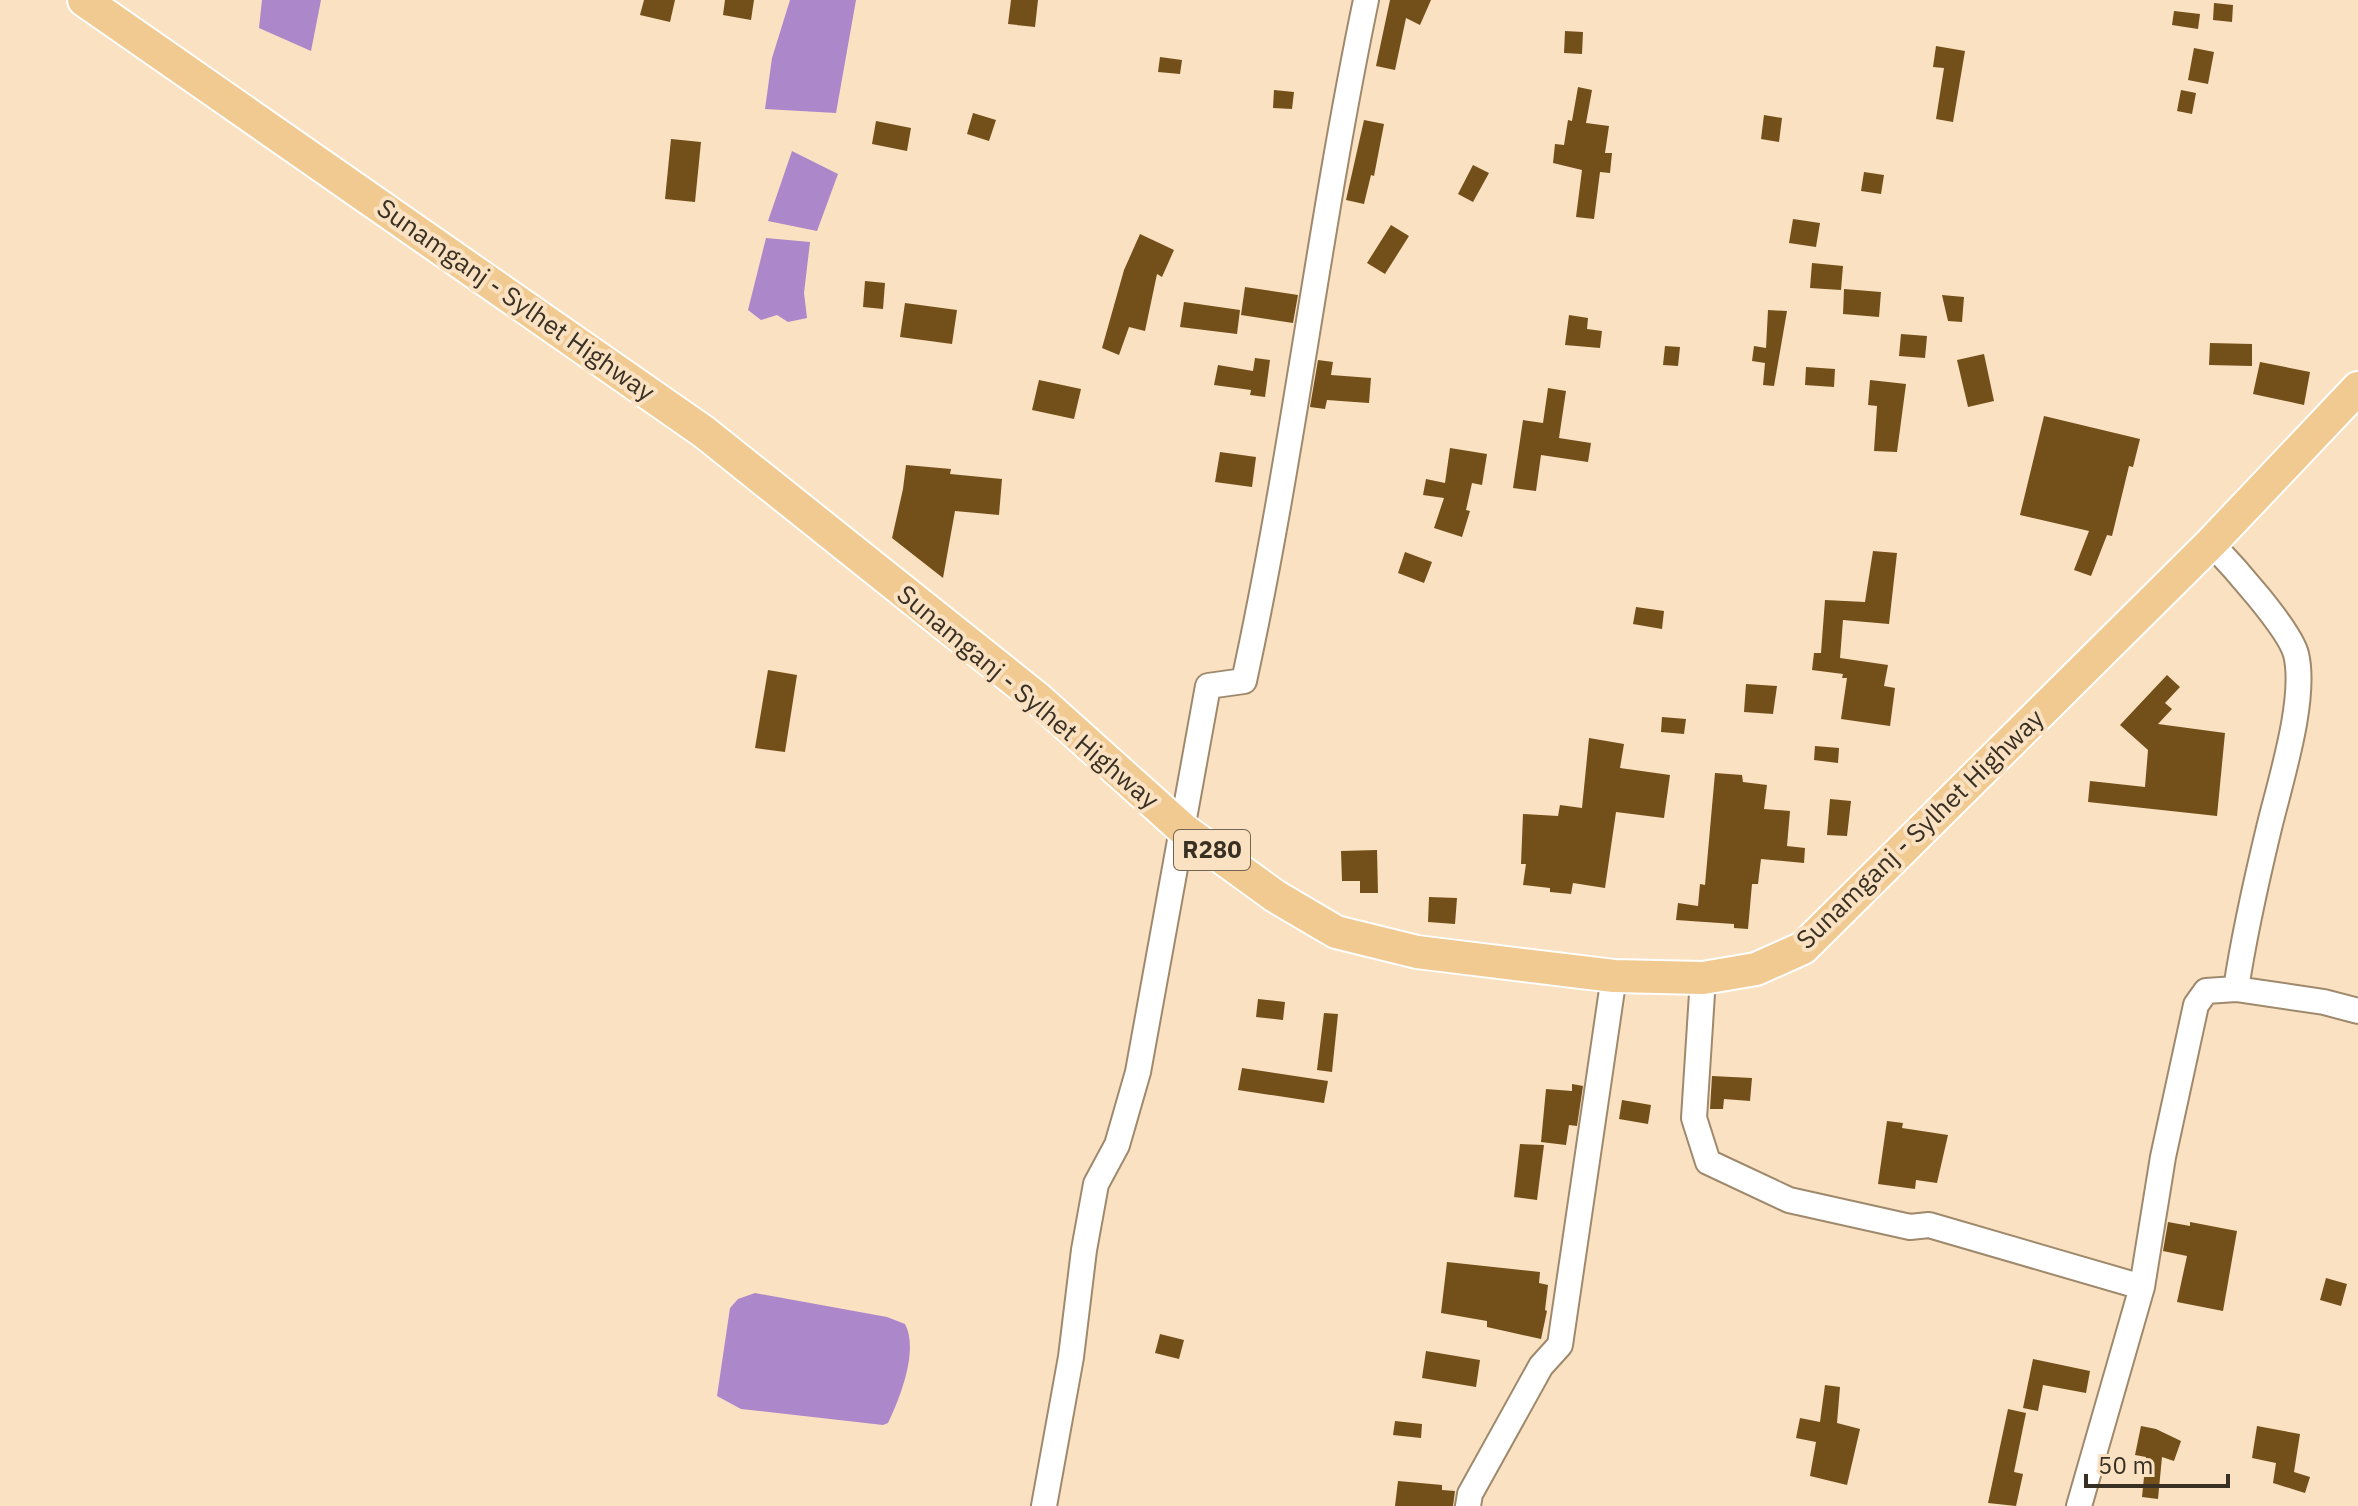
<svg xmlns="http://www.w3.org/2000/svg" width="2358" height="1506" viewBox="0 0 2358 1506" font-family="'IBM Plex Sans',sans-serif">
<rect width="100%" height="100%" fill="#fae1c2"/>
<path fill="#ac87ca" d="M262,0H321L311,51L259,28Z
M790,0H856L836,113L765,109L772,58Z
M792,151L838,174L817,231L768,221Z
M766,238L810,242L804,293L807,318L788,322L777,315L761,320L748,310Z
M755,1293L887,1317L905,1324C919,1350 900,1398 888,1423L883,1425L741,1409L717,1396L730,1308L738,1299Z"/>
<path fill="#734f19" d="M644,0H675L670,22L640,15Z
M725,0H754L751,20L723,15Z
M1011,0H1038L1035,27L1008,24Z
M1390,0H1431L1420,25L1406,18L1395,70L1376,66Z
M2214,3L2233,5L2232,22L2213,20Z
M2174,11L2200,14L2198,29L2172,25Z
M1565,31L1583,32L1582,54L1564,53Z
M1936,46L1965,51L1953,122L1936,119L1944,68L1933,67Z
M2194,48L2214,52L2208,84L2188,80Z
M1160,57L1182,60L1180,74L1158,72Z
M1578,87L1592,90L1586,123L1609,126L1605,153H1612L1610,173L1600,172L1594,219L1576,217L1582,170L1553,163L1555,144L1564,145L1568,120L1572,121Z
M1274,90L1294,92L1292,109L1273,108Z
M2181,90L2196,93L2192,114L2177,111Z
M973,113L996,120L989,141L967,134Z
M1764,115L1782,118L1779,142L1761,139Z
M1364,120L1384,124L1374,176L1371,175L1364,204L1346,200Z
M876,121L911,128L907,151L872,144Z
M671,139L701,142L695,202L665,199Z
M1473,165L1489,173L1473,202L1458,194Z
M1864,172L1884,175L1881,194L1861,191Z
M1793,219L1820,223L1816,247L1789,243Z
M1391,225L1409,236L1385,274L1367,263Z
M1140,234L1174,250L1162,277L1157,274L1145,331L1129,327L1119,355L1102,348L1124,270Z
M1812,263L1843,266L1841,290L1810,288Z
M865,281L885,283L883,309L863,307Z
M1245,287L1298,295L1293,323L1241,315Z
M1844,289L1881,292L1879,317L1843,314Z
M1942,295L1964,297L1962,322L1948,321Z
M1184,302L1240,310L1237,334L1180,327Z
M905,303L957,310L952,344L900,337Z
M1768,310L1787,311L1774,386L1763,385L1765,363L1752,361L1754,346L1766,348Z
M1569,315L1588,318L1587,329L1602,331L1600,348L1565,345Z
M1901,334L1927,336L1925,358L1899,356Z
M2210,343L2252,344V366L2209,365Z
M1665,346L1680,347L1678,366L1663,365Z
M1984,354L1994,401L1968,407L1957,360Z
M1255,358L1270,360L1265,397L1250,395L1251,390L1214,385L1218,365L1253,371Z
M1318,360L1333,362L1331,375L1371,378L1369,403L1327,400L1325,409L1310,407Z
M2260,362L2310,372L2304,405L2253,394Z
M1806,367L1835,369L1834,387L1805,385Z
M1039,380L1081,389L1074,419L1032,410Z
M1870,380L1906,384L1897,452L1874,451L1877,406L1868,405Z
M1548,388L1566,391L1559,438L1591,443L1588,462L1541,455L1536,491L1513,488L1523,420L1543,423Z
M2044,416L2140,439L2133,467L2129,466L2112,536L2107,535L2091,576L2074,570L2089,531L2020,515Z
M1450,448L1487,454L1482,485L1472,483L1466,510L1470,511L1462,537L1434,528L1444,498L1423,495L1426,479L1445,483Z
M1220,452L1256,457L1252,487L1215,482Z
M906,465L951,469L950,474L1002,479L999,515L955,511L943,578L892,538L903,489Z
M1873,551L1897,553L1889,624L1843,620L1840,658L1888,665L1884,686L1895,688L1890,726L1841,719L1847,678H1842L1843,674L1812,670L1814,653H1821L1825,600L1865,602Z
M1405,552L1432,562L1424,583L1398,573Z
M1636,607L1664,611L1662,629L1633,624Z
M768,670L797,675L785,752L755,748Z
M2167,675L2180,687L2165,703L2172,709L2158,724L2225,733L2217,816L2088,802L2090,781L2145,787L2148,750L2120,725Z
M1746,684L1777,686L1773,714L1744,712Z
M1662,717L1686,719L1684,734L1661,732Z
M1589,738L1624,744L1620,768L1670,775L1664,818L1616,812L1605,888L1573,883L1571,894L1550,892V888L1523,885L1526,864H1521L1523,814L1558,816L1560,805L1582,808Z
M1815,746L1839,748L1838,763L1814,760Z
M1715,773L1742,775L1743,782L1767,785L1764,809L1790,811L1787,846L1805,848L1804,863L1761,859L1758,884H1752L1748,929L1734,928V924L1676,920L1678,903L1698,906L1700,884L1705,885Z
M1830,799L1851,801L1847,836L1827,835Z
M1377,850L1378,893H1360V881H1342L1341,851Z
M1429,897L1457,898L1455,924L1428,922Z
M1258,999L1285,1002L1283,1020L1256,1017Z
M1324,1013L1338,1014L1332,1072L1317,1070Z
M1242,1068L1328,1081L1324,1103L1238,1090Z
M1712,1076L1752,1078L1750,1101L1724,1099L1723,1109H1710Z
M1572,1084L1583,1086L1577,1126L1569,1125L1566,1145L1541,1142L1546,1089L1572,1091Z
M1622,1100L1651,1105L1648,1124L1619,1119Z
M1887,1121L1903,1123L1902,1128L1948,1135L1937,1183L1916,1180L1915,1189L1878,1184Z
M1520,1144L1544,1145L1537,1200L1514,1197Z
M2168,1222L2190,1226V1222L2237,1231L2223,1311L2177,1302L2187,1256L2163,1251Z
M1447,1262L1540,1272L1539,1283L1548,1285L1545,1310L1547,1311L1541,1339L1487,1327V1321L1441,1313Z
M2326,1278L2347,1284L2341,1306L2320,1300Z
M1160,1334L1184,1340L1179,1359L1155,1353Z
M1426,1351L1480,1360L1476,1387L1422,1378Z
M2033,1359L2090,1371L2086,1393L2043,1385L2038,1411L2023,1408Z
M1825,1385L1840,1387L1837,1423L1860,1429L1847,1485L1810,1476L1816,1442L1796,1438L1800,1418L1820,1422Z
M2008,1409L2026,1413L2014,1472L2023,1474L2016,1506L1988,1503Z
M1395,1421L1422,1424L1421,1438L1393,1435Z
M2141,1426L2156,1429L2181,1441L2174,1461L2162,1457L2158,1499L2142,1497L2146,1457L2135,1455Z
M2257,1426L2300,1434L2294,1472L2310,1477L2305,1493L2273,1483L2276,1463L2252,1458Z
M1398,1481L1442,1485V1490L1455,1491L1453,1506H1395Z"/>
<g fill="none" stroke-linecap="round" stroke-linejoin="round">
<g stroke="#9f896c" stroke-width="28">
<path id="minor" d="M2211,543C2231,564 2289,628 2296,654C2307,699 2280,782 2269,828C2256,882 2244,935 2236,989L2324,1002L2358,1011
M1703,978L1694,1118L1708,1162L1789,1200L1910,1227L1929,1225L2142,1287L2163,1157L2196,1005L2206,991L2236,989
M1044,1506L1071,1357L1084,1250L1096,1184L1117,1145L1138,1072L1208,686L1244,681C1293,456 1319,226 1366,0
M1468,1506L1470,1494L1541,1366L1560,1345L1614,976
M2079,1506L2142,1287"/>
</g>
<g stroke="#fff" stroke-width="36">
<path id="major" d="M84,0L704,432L1037,698L1184,830L1275,896L1336,932L1417,952L1614,976L1703,978L1756,969L1803,948L2211,543L2358,388"/>
</g>
<use href="#minor" stroke="#fff" stroke-width="24"/>
<use href="#major" stroke="#f0ca91" stroke-width="32"/>
</g>
<g text-anchor="middle" stroke-width="8" stroke-linejoin="round" paint-order="stroke">
<rect fill="#fae1c2" stroke="#736553" stroke-width="2" x="1174" y="830" width="76" height="40" rx="6"/>
<g font-size="24" font-weight="bold" fill="#393024">
<text x="1212" y="858">R280</text>
</g>
<g font-size="26" fill="#393024" stroke="#fae1c2">
<text transform="translate(516 300) rotate(35)" y="9">Sunamganj - Sylhet Highway</text>
<text transform="translate(1028 697) rotate(40)" y="9">Sunamganj - Sylhet Highway</text>
<text transform="translate(1920 829) rotate(-44)" y="9">Sunamganj - Sylhet Highway</text>
</g>
</g>
<path d="M2086 1474v12h142v-12" fill="none" stroke="#393024" stroke-width="4"/>
<text x="2098" y="1474" font-size="24" fill="#393024" stroke="#fae1c2" stroke-width="6" paint-order="stroke">50 m</text>
</svg>
